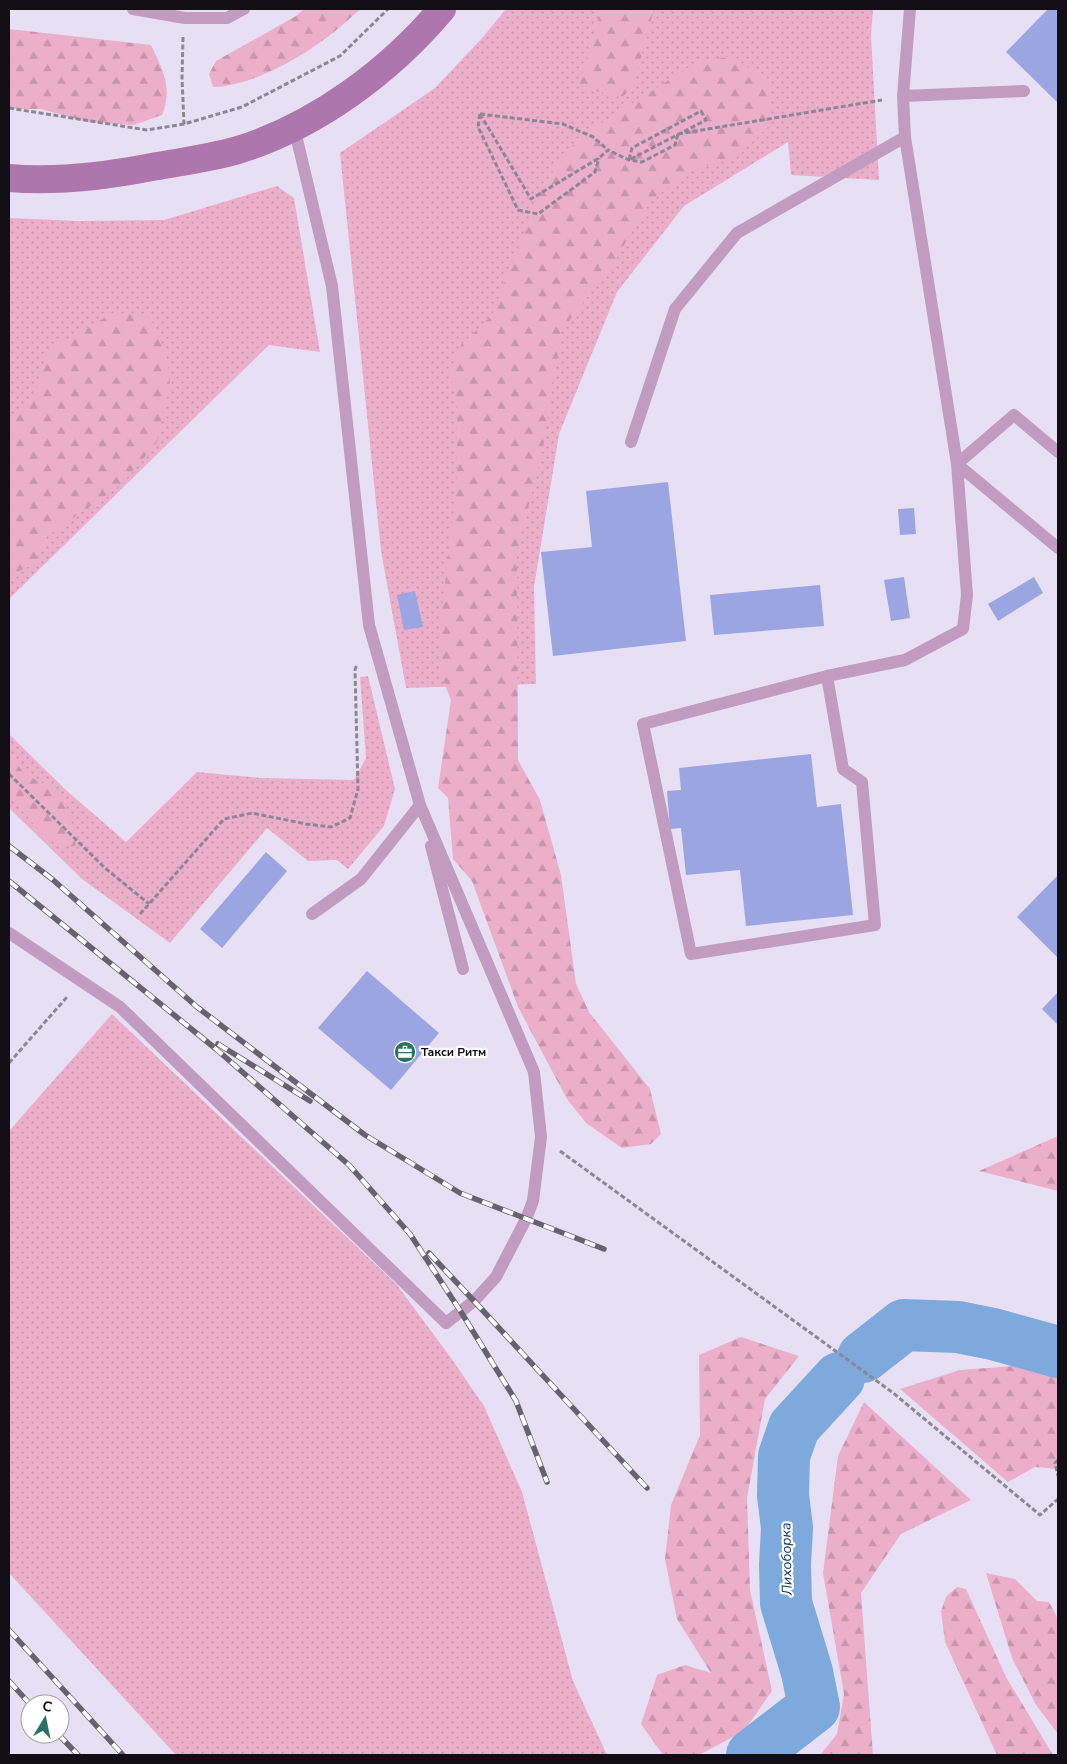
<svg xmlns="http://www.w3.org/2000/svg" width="1067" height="1764" viewBox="0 0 1067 1764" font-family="'Nunito Sans',sans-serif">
<defs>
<pattern id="grass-dots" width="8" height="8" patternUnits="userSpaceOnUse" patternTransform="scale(1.25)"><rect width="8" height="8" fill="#ecafca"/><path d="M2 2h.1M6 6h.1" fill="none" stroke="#c995ad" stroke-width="1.8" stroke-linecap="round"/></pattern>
<pattern id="forest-firs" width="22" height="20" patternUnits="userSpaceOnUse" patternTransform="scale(1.25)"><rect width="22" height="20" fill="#ecafca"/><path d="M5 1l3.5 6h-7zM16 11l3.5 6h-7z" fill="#c995ad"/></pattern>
</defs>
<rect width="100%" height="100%" fill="#e7e0f5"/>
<path fill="url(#grass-dots)" d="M506,9H873L871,36L879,180L791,175L788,142L684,206L617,292L559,434L534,587L536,684L406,688L381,551L340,153L435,88L483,37Z
M277,186L294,198L320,352L269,345L9,599V218L79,221L164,220Z
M368,676L395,789L384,826L348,869L337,860L308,861L267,828L170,943L82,879L9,808V734L67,791L126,842L197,772L261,778L354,780L366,758L360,677Z
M112,1014L397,1285L451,1358L484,1406L522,1492L573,1681L607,1755H176L9,1573V1131Z"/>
<path fill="url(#forest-firs)" d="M304,9H361C348,19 336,32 322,41C293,62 249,86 213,87L209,74L216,61L296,16Z
M601,9H654L633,87L622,97L578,87Z
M9,29L151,45C163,70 173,88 162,115L134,125L87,122L41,109H9Z
M728,57L769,79L770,125L737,157L695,169L651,200L615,260L561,332L543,449L517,551L518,760L540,800L561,875L576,984L589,1012L650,1089L661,1134L651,1144L622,1148L586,1123L567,1099L518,1007L472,881L453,859L448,798L438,788L451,700L440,672L438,640L457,484V405L450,375L459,347L492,315L541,188L578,138L697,62Z
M113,313L146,314L155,326L166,353L170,383L157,442L121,485L47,536L34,564L9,576V418L19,416L35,393L48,350Z
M9,755L26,775L58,790L76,833L75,848L47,839L9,796Z
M1058,1136V1191L979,1171Z
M741,1337L799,1356L765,1399L747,1498L750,1590L772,1691L744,1731L699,1755H663L641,1724L657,1675L685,1665L711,1673L677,1619L665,1559L671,1505L700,1435L699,1355Z
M1029,1365L1058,1375V1469L1035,1467L1008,1482L900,1389L960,1370Z
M864,1402L971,1500L901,1534L861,1593L873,1755H820L837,1734L844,1694L823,1573L838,1456Z
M986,1573L1015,1579L1037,1601L1049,1602L1058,1619V1734L1036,1705L1012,1658Z
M957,1587L966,1589L1006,1677L1053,1755H997L945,1642L941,1611L946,1597Z"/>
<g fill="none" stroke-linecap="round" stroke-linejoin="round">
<path stroke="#7da9dd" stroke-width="52" d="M863,1357L904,1325L958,1327L993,1334L1058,1352
M752,1755L814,1707L807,1672L786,1603L785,1565L787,1528L783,1495L784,1456L794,1427L839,1378"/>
</g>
<path fill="#9ba5e2" d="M1048,9H1058V103L1006,52Z
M668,482L686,641L553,656L541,552L592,547L586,491Z
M914,508L916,534L900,535L898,509Z
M904,577L910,618L891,621L884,580Z
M1034,577L1043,593L998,621L988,604Z
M820,585L824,626L714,635L710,595Z
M415,591L423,627L404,630L397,595Z
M811,754L817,807L841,804L853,915L746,926L740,870L686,875L681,828L670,829L667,791L681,790L679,768Z
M266,852L287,871L222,948L200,929Z
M1058,875V958L1017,917Z
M367,971L439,1033L391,1090L318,1028Z
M1058,992V1025L1042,1009Z"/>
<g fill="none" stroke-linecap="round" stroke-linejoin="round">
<path stroke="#8c8695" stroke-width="3" stroke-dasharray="5 2.5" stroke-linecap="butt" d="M183,37L182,78L184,124
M9,108L147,130L184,124L242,107L340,56L388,9
M701,111L706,120L629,160L632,148Z
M480,114L531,199L599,158L608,150L629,160L642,162L675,145L678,134
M480,114L478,127L518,210L538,214L595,172L599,158
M480,114L563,124L593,137L608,150
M678,134L882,100
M9,774L105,868L149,904
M140,914L224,819L252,813L306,824L331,827L350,818L358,789L355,670L357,664
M9,1063L67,997
M560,1151L892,1392L1040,1515L1058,1499
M1058,1460L1055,1463L1058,1476"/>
<path stroke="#c19bc0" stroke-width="12" d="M133,9L185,18H227L244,9
M903,96L1024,91
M294,127L332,286L369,625L422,812
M631,442L675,309L737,233L905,137
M957,464L1014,415L1058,452
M957,464L1058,548
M827,676L843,769L862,782L875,925L691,954L643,724L827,676L905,660L963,629L967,595L957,464L905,137L903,96L910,9
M431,846L463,969
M312,914L361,879L420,805
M9,933L120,1007L446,1323L474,1301L496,1277L526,1219L533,1201L541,1137L534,1072L420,805"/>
<path stroke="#ad77ae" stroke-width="28" d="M9,178C56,182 106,176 152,167C181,162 210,158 238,150C316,126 390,71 442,9"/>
<g stroke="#67626f" stroke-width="5.5">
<path id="rail" d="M9,846L52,879L197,1007L365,1135L460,1193L604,1249
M9,881L216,1049L349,1165L410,1234L461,1312L516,1401L547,1482
M218,1044L310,1101
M429,1253L474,1301L647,1488
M9,1630L123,1755
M9,1681L30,1704
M58,1734L78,1755"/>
</g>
<use href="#rail" stroke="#fff" stroke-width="4" stroke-dasharray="11" stroke-linecap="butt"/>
</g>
<defs>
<g id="office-disc" transform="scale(1.125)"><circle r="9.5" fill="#2c7164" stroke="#fff"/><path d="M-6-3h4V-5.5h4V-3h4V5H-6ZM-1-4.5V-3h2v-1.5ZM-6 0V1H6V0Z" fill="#fff"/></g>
</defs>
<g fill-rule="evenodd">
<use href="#office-disc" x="405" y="1052"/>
</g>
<g text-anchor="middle" stroke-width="4.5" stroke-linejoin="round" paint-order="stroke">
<g font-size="12" font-weight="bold" fill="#110e15" stroke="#fff" text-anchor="start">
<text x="421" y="1056">Такси Ритм</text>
</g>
<g font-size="14" font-style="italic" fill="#083867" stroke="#fff">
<text transform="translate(786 1559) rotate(-91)" y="5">Лихоборка</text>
</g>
</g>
<rect width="1067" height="1764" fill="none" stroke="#110e15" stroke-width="20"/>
<g transform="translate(45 1719) rotate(10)"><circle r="24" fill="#ffffff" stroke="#a09fa1"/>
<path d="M0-4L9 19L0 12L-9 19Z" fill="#2c7164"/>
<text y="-8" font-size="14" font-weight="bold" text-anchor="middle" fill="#110e15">С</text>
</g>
</svg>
